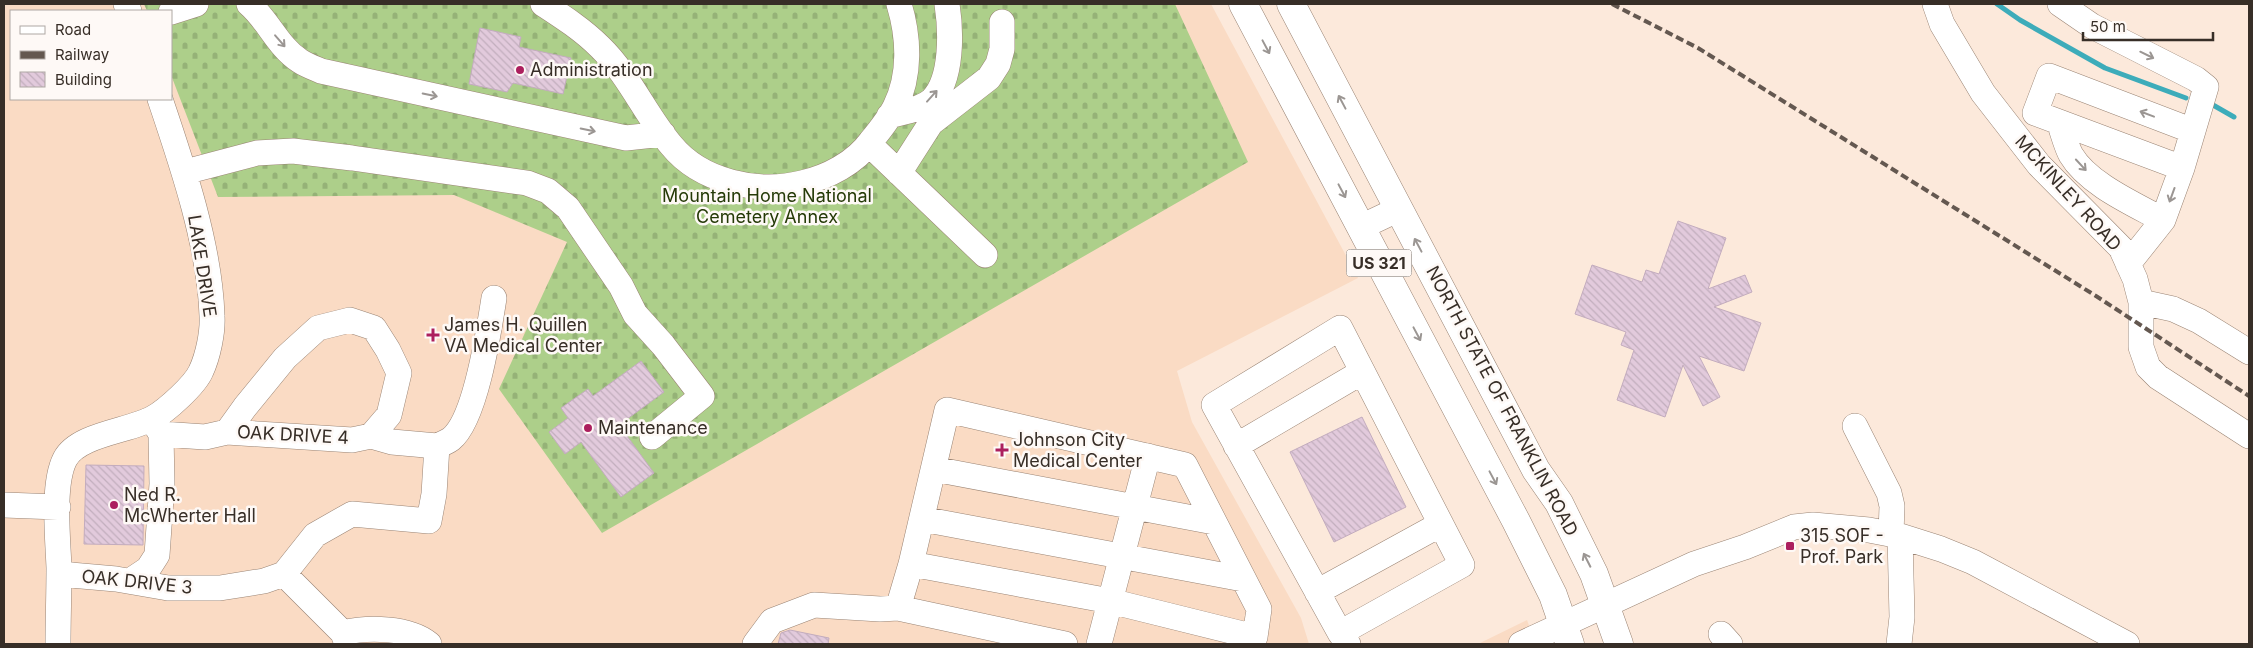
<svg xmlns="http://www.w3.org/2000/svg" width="2253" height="648" viewBox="0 0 2253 648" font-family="Inter,sans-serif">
<defs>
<pattern id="cemetery-stones" width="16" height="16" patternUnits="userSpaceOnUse" patternTransform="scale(1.25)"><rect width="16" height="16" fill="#adcf8a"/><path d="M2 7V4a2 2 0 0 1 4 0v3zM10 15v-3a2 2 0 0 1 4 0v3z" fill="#95b277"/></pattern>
<pattern id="building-back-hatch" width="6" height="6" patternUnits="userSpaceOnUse" patternTransform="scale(1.25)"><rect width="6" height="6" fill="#e2cadc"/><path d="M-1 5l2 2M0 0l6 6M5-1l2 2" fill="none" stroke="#c2aebd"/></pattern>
</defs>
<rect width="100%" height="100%" fill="#fce9db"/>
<path fill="#fadbc4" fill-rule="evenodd" d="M4,4H1211L1358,278L1177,371L1192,422L1301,618L1309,644H4ZM11,11H171V99H11Z
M1527,620L1536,644H1478Z"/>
<path fill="url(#cemetery-stones)" d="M144,4H1175L1248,162L602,533L499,389L567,242L454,195L218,197L171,75V11H147Z"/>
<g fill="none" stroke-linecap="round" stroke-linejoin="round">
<path stroke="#3dacba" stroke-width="5" d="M1997,4L2020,20L2105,68L2186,98
M2213,105L2234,117"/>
</g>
<path fill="url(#building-back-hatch)" stroke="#c3acbe" d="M480,28L521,37L519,47L571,58L563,94L513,83L507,92L469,84Z
M1678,221L1726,238L1708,289L1745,275L1752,292L1714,307L1761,323L1744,371L1699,356L1720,397L1703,406L1683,365L1665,417L1617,400L1634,350L1621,345L1626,332L1575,314L1592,265L1642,282L1646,270L1659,274Z
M641,361L664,392L619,425L654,473L621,497L581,442L565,454L549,432L568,418L561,408L588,389L593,396Z
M1362,417L1406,507L1334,542L1290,452Z
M86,465L144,466L143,545L84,544Z
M790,630L829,638L828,644H778L781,633Z"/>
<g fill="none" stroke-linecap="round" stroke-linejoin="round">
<g stroke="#9a8474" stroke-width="26">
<path id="minor" d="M126,4L129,11
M249,4C268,20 278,47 300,61C306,65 314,68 321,71L626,138L663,134
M543,4C563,17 583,30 600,47C629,75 645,114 671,145C701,182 758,194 802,183C828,177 855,163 871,141C880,130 889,119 895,107C911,75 909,37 899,4
M1935,4L1942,24L1983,93L2039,165L2121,248L2135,279L2141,302V347L2148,367L2158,377L2249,436
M2060,4L2092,26L2196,79L2206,87L2182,168L2163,220L2128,264
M171,12L196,4
M889,116C903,112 921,110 932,100C953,79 951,30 947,4
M2059,122C2063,133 2066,146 2071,155C2088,184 2134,204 2163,220
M869,144L985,255
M2182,168L2035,113L2049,76L2193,131
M185,172L257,153L293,151L352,158L527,183L548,191L568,208L621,286L635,314L663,345L702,396L652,437
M899,173L931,123L989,78L998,64L1002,49V22
M1361,227L1399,209
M2141,302L2173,309L2199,321L2249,352
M947,410L1185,465L1259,609L1255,637L1110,601L911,564Z
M152,419L161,434L205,437L227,432L245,407L285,358L318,328L350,320L374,328L388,350L399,373L389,415L371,436L352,440L227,432
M1855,426L1889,493L1892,506L1891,534
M437,446C442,444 447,442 451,439C476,419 489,330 494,298
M1236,446L1362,372
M934,469L1214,522
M4,505L58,507
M922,519L1243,579
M59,574L116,579L168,588H220L264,581L284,574L315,535L352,514L429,521L434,494L437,446L392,442L371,436
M284,574L343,633L347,644
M130,581L148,569L157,555L162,484L161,434
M1317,592L1441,524
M898,608L1065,644
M343,633C367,627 409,627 429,644
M1340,633L1462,565L1340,328L1214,405L1340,633L1348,644
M1721,634L1730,644
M58,644C58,619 59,594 59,568C58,540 52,484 65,459C78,434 130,431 153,418C166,411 195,385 201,371C208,356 213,332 212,316C210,246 182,164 160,99
M755,644L772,621L814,605L880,609L898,608L911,564
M1099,644L1148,456
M1521,644L1694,564L1745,547L1794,527L1813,525L1869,530L1900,536L1941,549L1973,562L2127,644
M1899,644L1902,617L1900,536"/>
</g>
<g stroke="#9a8474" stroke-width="29">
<path id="highway" d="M1243,4L1516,521L1553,595L1570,644
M1291,4L1536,470L1559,503L1594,574L1619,644"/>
</g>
<use href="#minor" stroke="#fff" stroke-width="25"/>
<use href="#highway" stroke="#fff" stroke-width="28"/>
<path stroke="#645850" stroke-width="4" stroke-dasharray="8 4" stroke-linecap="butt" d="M1612,4L1698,48L2096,296L2249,396"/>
</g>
<defs><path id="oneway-shaft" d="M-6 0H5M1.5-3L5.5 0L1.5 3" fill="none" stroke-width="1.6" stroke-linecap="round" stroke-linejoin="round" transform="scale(1.25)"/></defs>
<g stroke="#9b9693">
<use href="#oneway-shaft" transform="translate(280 41) rotate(49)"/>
<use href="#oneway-shaft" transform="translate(1266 47) rotate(62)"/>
<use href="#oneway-shaft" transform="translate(2147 55) rotate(26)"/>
<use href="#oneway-shaft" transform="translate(430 95) rotate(12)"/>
<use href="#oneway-shaft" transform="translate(932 96) rotate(-48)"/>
<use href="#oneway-shaft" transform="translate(1342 102) rotate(-118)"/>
<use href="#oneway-shaft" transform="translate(2147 114) rotate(-159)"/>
<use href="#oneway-shaft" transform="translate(588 130) rotate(12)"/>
<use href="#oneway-shaft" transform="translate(2081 165) rotate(47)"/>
<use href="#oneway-shaft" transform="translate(1342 191) rotate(62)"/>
<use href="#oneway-shaft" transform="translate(2172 195) rotate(110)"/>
<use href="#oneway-shaft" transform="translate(1418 245) rotate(-118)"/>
<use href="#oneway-shaft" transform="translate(1417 334) rotate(62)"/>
<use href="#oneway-shaft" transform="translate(1493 478) rotate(62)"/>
<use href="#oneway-shaft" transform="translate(1587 560) rotate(-117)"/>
</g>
<g fill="#ac1f5e" stroke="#fef9f6" stroke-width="2">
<circle cx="520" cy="70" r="5"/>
<path d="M430.5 327.5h5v5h5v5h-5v5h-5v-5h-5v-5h5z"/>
<circle cx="588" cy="428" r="5"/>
<path d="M999.5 442.5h5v5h5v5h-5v5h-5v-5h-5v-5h5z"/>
<circle cx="114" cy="505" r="5"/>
<rect x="1785" y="541" width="10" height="10" rx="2.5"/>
</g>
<g text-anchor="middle" stroke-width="5" stroke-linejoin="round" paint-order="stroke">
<rect fill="#fef9f6" stroke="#736b65" stroke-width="1" x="1346.5" y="249.5" width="65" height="27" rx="4"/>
<g font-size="16" font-weight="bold" fill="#372e27">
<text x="1379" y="269">US 321</text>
</g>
<g font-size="18" fill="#372e27" stroke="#fef9f6" text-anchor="start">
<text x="530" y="76">Administration</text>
<text x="444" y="331">James H. Quillen<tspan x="444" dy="21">VA Medical Center</tspan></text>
<text x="598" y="434">Maintenance</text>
<text x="1013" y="446">Johnson City<tspan x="1013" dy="21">Medical Center</tspan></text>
<text x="124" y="501">Ned R.<tspan x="124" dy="21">McWherter Hall</tspan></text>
<text x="1800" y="542">315 SOF -<tspan x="1800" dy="21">Prof. Park</tspan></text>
</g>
<g font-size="18" fill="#372e27" stroke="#fef9f6">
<text transform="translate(2068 193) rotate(48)" y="6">MCKINLEY ROAD</text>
<text transform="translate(202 266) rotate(81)" y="6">LAKE DRIVE</text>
<text transform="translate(1502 401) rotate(62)" y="6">NORTH STATE OF FRANKLIN ROAD</text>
<text transform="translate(293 435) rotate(3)" y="6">OAK DRIVE 4</text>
<text transform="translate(137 582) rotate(6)" y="6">OAK DRIVE 3</text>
</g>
<g font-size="18" fill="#253a07" stroke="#fef9f6">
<text x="767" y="202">Mountain Home National<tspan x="767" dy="21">Cemetery Annex</tspan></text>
</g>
</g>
<rect width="2253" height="648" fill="none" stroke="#372e27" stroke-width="10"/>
<rect x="10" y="10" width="162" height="90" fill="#fef9f6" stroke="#aea8a3"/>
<rect x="20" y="26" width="25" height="8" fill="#ffffff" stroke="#aea8a3"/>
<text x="55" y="35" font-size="15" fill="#372e27">Road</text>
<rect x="20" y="51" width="25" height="8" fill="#645850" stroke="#aea8a3"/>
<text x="55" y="60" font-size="15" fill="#372e27">Railway</text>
<rect x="20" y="72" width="25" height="15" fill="url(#building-back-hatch)" stroke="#aea8a3"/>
<text x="55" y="85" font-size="15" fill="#372e27">Building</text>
<path d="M2083 32v8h130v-8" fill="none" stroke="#372e27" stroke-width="2.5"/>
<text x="2090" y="32" font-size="15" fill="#372e27" stroke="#fef9f6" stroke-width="4" paint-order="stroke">50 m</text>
</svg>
